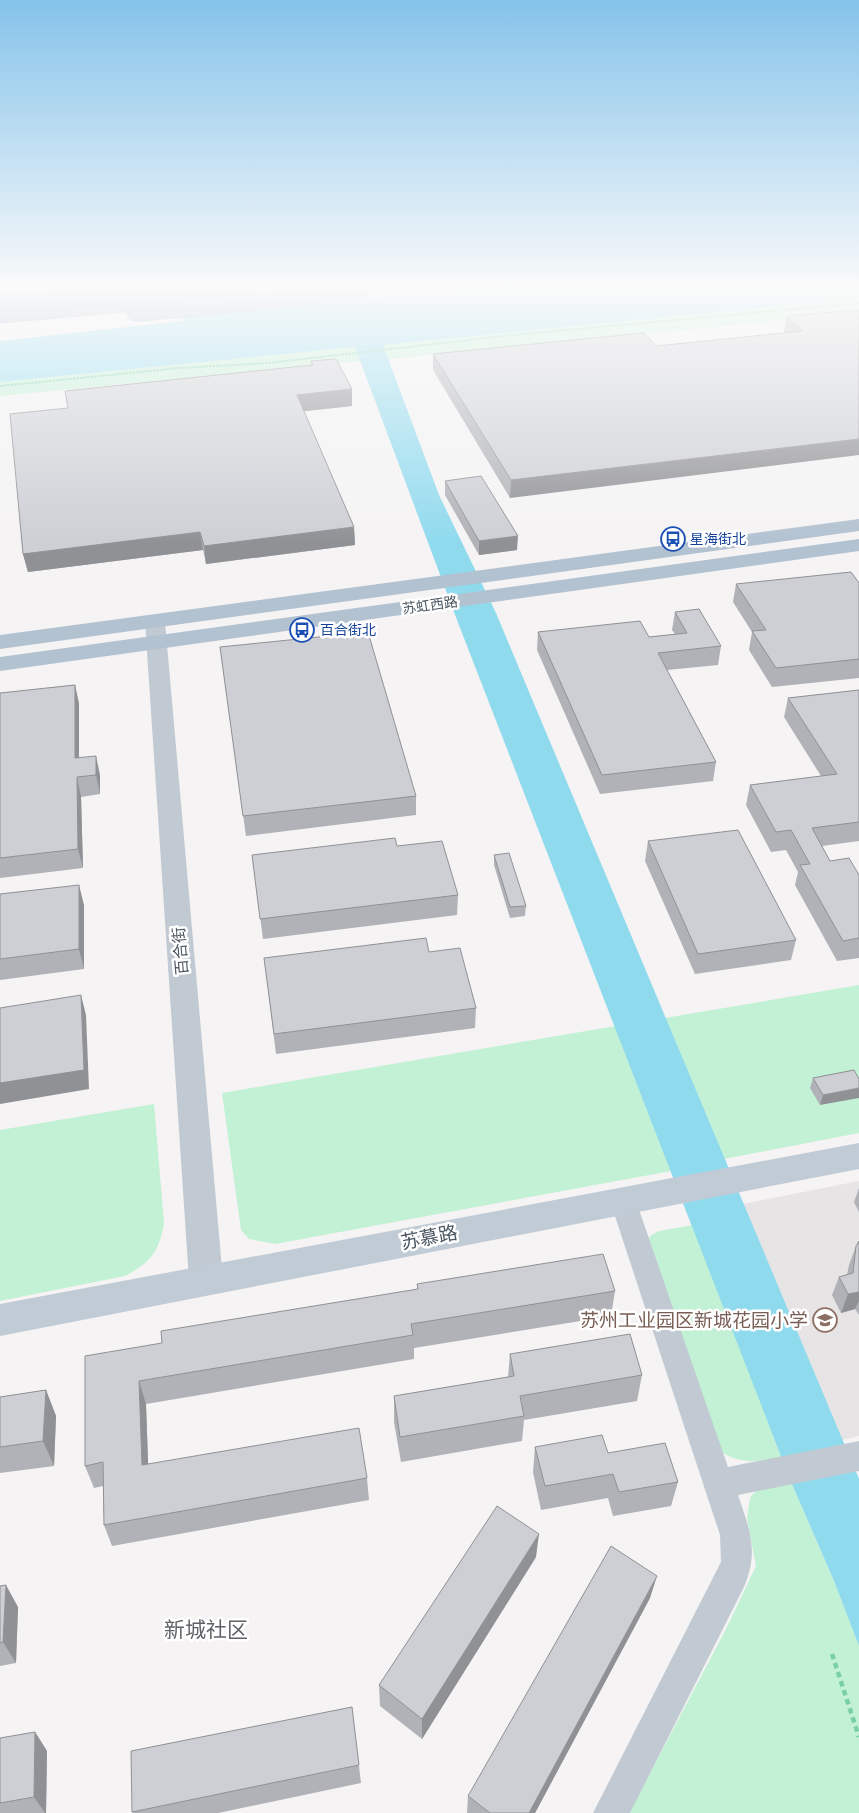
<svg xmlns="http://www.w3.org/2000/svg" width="859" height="1813" viewBox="0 0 859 1813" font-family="'DM Sans','Noto Sans SC',sans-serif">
<rect width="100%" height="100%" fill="#f5f3f3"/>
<path fill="#e6e4e5" d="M859,1181V1436L842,1440L743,1204Z"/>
<path fill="#c3f1d5" d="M859,298V313L388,359L383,345Z
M355,347L361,361L0,396V382Z
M859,985V1133L724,1159L665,1018Z
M616,1026L671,1171L275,1244L249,1239L241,1230L222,1093Z
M154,1104L164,1223C159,1252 151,1262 125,1276L0,1301V1130Z
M693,1225L782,1458C759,1461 742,1465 721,1452L649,1241L650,1236L659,1231Z
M791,1482L834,1581L859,1646V1813H629L726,1629L756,1566L747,1518L750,1498L757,1489Z"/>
<path fill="#90daee" d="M483,288H859V298L383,345L439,495L496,613L859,1479V1646L834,1581L791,1482L457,620L355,347L0,382V341L183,321L182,317L308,303Z"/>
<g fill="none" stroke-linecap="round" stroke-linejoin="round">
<g stroke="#7690ad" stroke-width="1">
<path id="trunk" d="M200,288H261L254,292L173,300L176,303L168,308L0,323V313L146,300L143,297L151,292Z"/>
</g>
<path stroke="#7ad0a6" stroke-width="2" stroke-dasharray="2.5 1" stroke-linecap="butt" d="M0,386L179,368L268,363L513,335L859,303"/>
<path stroke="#7ad0a6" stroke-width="4.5" stroke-dasharray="5.5 4" stroke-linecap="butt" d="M832,1654L859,1737"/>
<path fill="#c1cad2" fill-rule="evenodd" d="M623,1190L632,1193L636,1201L728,1467L859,1441V1471L738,1495C750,1530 759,1552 744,1587L630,1813H593L721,1562L720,1535L610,1201L614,1193Z"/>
<path fill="#c1cad2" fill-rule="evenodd" d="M155,616L162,618L165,622L223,1280L218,1291L206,1295L194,1291L189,1280L145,622L148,618Z"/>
<path fill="#c1cbd6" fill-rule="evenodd" d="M859,1143V1169L0,1336V1304Z"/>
<path fill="#b3c2d1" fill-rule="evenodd" d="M338,288H397L390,292L330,296L328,293L330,290Z
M859,519V531L0,649V635Z
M859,539V551L0,671V657Z"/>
<use href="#trunk" fill="#9fb4c9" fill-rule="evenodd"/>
<g stroke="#7690ad" stroke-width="18" stroke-linecap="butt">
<path id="trunk-bridge" d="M0,303L181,291
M135,313L292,298L365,288"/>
</g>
<use href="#trunk-bridge" stroke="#9fb4c9" stroke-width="17"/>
</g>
<path fill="#b0b2b7" d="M859,310L510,498L433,370V354L656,346L785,333L784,332L786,316Z
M311,361L352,389V406L304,411L354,527L355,545L206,564L203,550L28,572L23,554L68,408L312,365Z
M445,481L517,550L479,555L445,495Z
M859,583V678L772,687L749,650L752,632L733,602L736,584Z
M675,612L721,646L718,665L667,670L716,762L713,781L600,794L537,650L538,632L649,637L675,634L672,630Z
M220,647L416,796V815L246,836Z
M75,685L79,704V758L100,775V794L81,797L83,868L0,878V693Z
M859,690V841L822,846L830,861L859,875V958L837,961L795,885L798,872L786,850L771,852L746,805L750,785L821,776L784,717L788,698Z
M648,841L796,940L791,960L695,974L645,861Z
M397,846L458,895L457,915L263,939L252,855Z
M494,855L526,906L525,916L510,918L494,865Z
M0,894L84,905V969L0,980Z
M429,952L476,1008L475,1028L276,1054L264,958Z
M854,1070L820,1105L810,1088L813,1078Z
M859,1188V1212L854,1202Z
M859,1241V1315L855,1309L841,1313L832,1295L839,1277L847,1275L849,1265L856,1246Z
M417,1284L615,1291L611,1316L414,1348V1359L146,1404L148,1464L367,1478L369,1500L112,1546L104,1525L103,1486L94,1488L85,1466L162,1343L417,1290Z
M510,1354L642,1375L637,1401L524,1420L522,1441L401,1462L394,1422V1396L508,1377Z
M46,1390L56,1416L54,1466L0,1473V1397Z
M535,1447L608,1453L678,1482L671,1506L613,1516L608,1498L541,1510L533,1472Z
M536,1557L422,1739L380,1706L379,1685Z
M0,1586L18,1607L16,1663L0,1666Z
M650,1598L535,1813H467L468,1796Z
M352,1707L361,1783L218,1813H133L132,1812Z
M35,1732L47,1751L46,1813H0V1738Z"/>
<path fill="#909195" d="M352,389V406L298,412L297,395Z
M859,439V455L510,498L511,480Z
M354,527L355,545L206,564L204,546Z
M200,532L203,550L28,572L23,554Z
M518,536L517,550L479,555V541Z
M75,685L79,704V777L75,758Z
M96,756L100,775V794L96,775Z
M77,777L81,797L83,868L78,849Z
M79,885L84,905V969L79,949Z
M81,995L86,1015L89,1089L0,1104V1083Z
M859,1088V1098L820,1105L823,1095Z
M859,1292V1301L855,1309L841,1313L848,1294Z
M139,1381L146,1404L149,1488L142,1465Z
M46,1390L56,1416L54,1466L43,1441Z
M539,1534L536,1557L422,1739V1719Z
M657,1576L650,1598L535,1813H529Z
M6,1585L18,1607L16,1663L3,1642Z
M35,1732L47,1751L46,1813H45L34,1797Z"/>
<path fill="#cdcfd5" stroke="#909195" d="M859,310V439L511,480L433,354L644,333L656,346L803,331L786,316Z
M336,359L352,389L297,395L354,527L204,546L200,532L23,554L10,414L68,408L65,391L313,365L311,361Z
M481,476L518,536L479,541L445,481Z
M851,572L859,583V659L776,668L752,631L766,630L736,584Z
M699,609L721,646L658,653L716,762L602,775L538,632L640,621L649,637L687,633L675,612Z
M368,632L416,796L243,816L220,647Z
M75,685V758L96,756V775L77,777L78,849L0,858V693Z
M859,690V822L812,828L830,861L849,858L859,875V938L843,941L800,865L810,864L791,830L776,832L750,785L837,774L788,698Z
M738,830L796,940L698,954L648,841Z
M395,838L397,846L442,841L458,895L260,919L252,855Z
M509,853L526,906L510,907L494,855Z
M79,885V949L0,959V894Z
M426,938L429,952L460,948L476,1008L274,1034L264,958Z
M81,995L84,1070L0,1083V1008Z
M854,1070L859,1079V1088L823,1095L813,1078Z
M859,1241V1292L848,1294L839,1277L853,1273L856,1246Z
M603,1254L615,1291L411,1324L413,1335L139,1381L142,1465L359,1428L367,1478L104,1525L103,1462L85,1466V1356L162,1343L161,1331L418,1289L417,1284Z
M630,1334L642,1375L520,1396L524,1416L400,1437L394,1396L514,1376L510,1354Z
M46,1390L43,1441L0,1447V1397Z
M602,1435L608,1453L665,1443L678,1482L619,1492L613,1474L545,1486L535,1447Z
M497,1506L539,1534L422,1719L379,1685Z
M611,1546L657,1576L529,1813H490L468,1796Z
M6,1585L3,1642L0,1643V1586Z
M352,1707L359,1765L132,1812L131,1751Z
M35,1732L34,1797L0,1803V1738Z"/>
<linearGradient id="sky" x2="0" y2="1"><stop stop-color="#85c3ea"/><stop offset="0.53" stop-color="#fafafa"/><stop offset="1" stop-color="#fafafa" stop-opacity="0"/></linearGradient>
<rect width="859" height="542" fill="url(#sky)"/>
<defs>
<g id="bus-ring" transform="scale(1.25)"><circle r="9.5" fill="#fff" stroke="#1a4fb4" stroke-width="1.5"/><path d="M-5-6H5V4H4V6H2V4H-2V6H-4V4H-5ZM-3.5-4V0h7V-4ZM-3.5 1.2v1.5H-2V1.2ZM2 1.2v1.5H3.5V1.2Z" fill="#1a4fb4"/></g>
<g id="school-ring" transform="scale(1.25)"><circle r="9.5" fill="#fff" stroke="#8d6e63" stroke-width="1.5"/><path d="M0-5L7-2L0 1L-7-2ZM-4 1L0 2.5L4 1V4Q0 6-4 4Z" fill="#8d6e63"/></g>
</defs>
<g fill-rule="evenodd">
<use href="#bus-ring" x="673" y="539"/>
<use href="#bus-ring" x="302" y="630"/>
<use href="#school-ring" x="825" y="1320"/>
</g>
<g text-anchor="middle" stroke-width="5" stroke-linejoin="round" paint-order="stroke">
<g font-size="14" fill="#164399" stroke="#fff" text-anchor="start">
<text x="690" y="544">星海街北</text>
<text x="320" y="635">百合街北</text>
</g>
<g font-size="14" fill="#4a5661" stroke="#fff">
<text transform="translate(430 605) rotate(-8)" y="5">苏虹西路</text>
</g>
<g font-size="16" fill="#4a5661" stroke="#fff">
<text transform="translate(180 951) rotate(-95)" y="6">百合街</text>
</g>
<g font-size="19" fill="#4a5661" stroke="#fff">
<text transform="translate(429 1237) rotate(-11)" y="7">苏慕路</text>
</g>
<g font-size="19" fill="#785e54" stroke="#fff" text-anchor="end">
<text x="808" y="1327">苏州工业园区新城花园小学</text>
</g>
<g font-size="21" fill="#5f6368" stroke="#fff">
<text x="206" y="1637">新城社区</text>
</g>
</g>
</svg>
